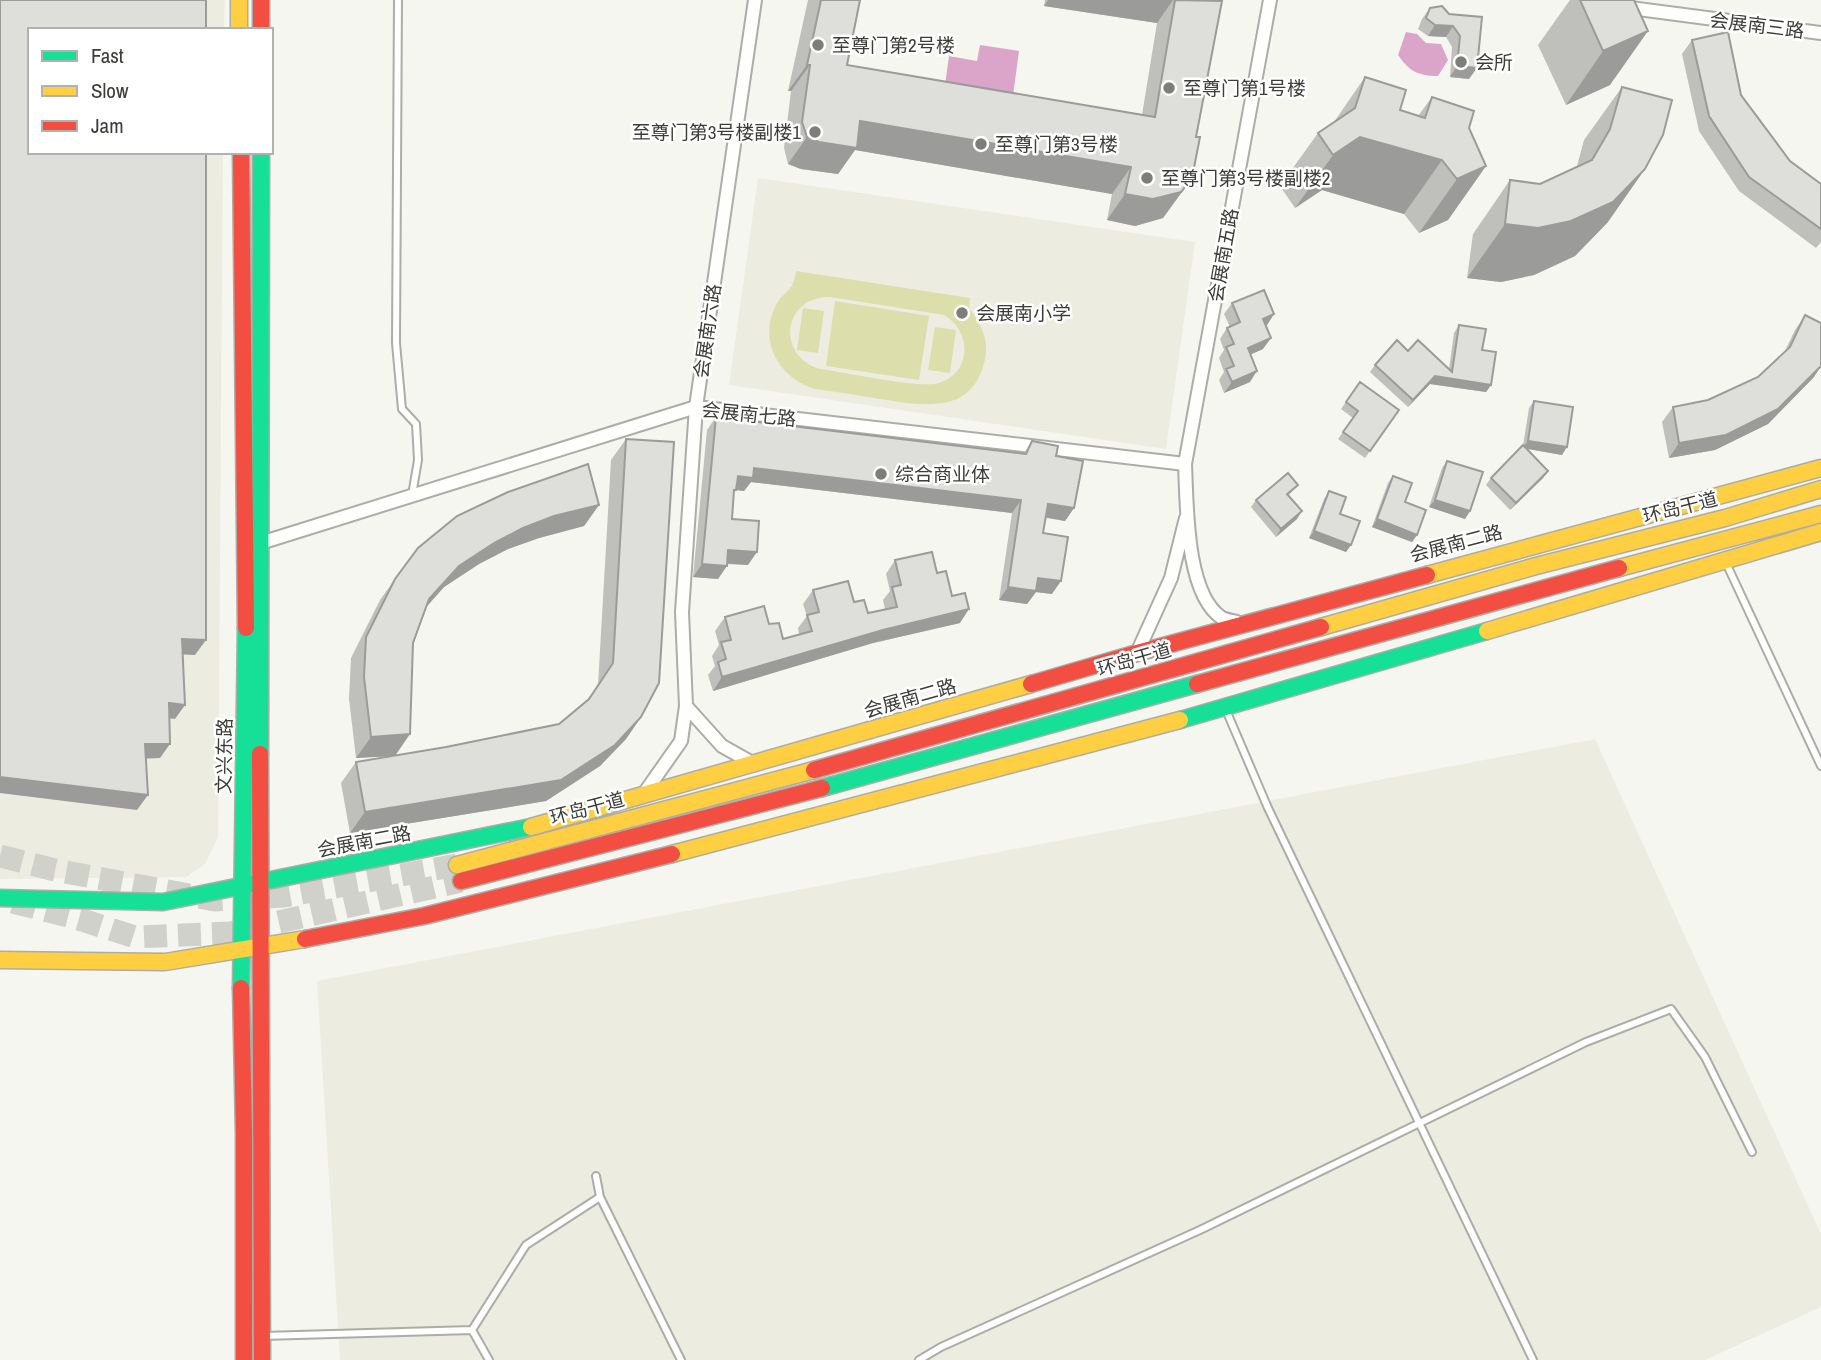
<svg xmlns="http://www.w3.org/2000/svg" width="1821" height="1360" viewBox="0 0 1821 1360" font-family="'Archivo Narrow','Noto Sans SC',sans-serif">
<rect width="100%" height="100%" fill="#f6f6f1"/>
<path fill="#ecede0" d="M0,0H225L224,30H30V152H223L218,837L205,864L186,877L0,879Z
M758,178L1195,242L1166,449L729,385Z
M1595,739L1821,1234V1307L1705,1360H340L317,981Z"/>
<path fill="#dcdfac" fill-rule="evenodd" d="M796,271L970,298L969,308C982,324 990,342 984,363C971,416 920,405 880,399C858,395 837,392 815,389C780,379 758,342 775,307C784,289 793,294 796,271ZM830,297L944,315C972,331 972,373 939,383C919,389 845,372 820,369C775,356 783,296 830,297Z
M835,301L929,316L919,380L826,366Z
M803,308L824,311L818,353L797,350Z
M935,327L956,330L950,373L928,370Z"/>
<path fill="#dba5ca" d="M1406,32L1417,34L1426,43L1441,44L1448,60L1438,76C1418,76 1409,71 1398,55Z
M980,45L1019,51L1012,103L944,92L949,56L977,61Z"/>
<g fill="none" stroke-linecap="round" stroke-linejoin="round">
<path stroke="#d1d1cc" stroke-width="23" stroke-dasharray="23 11" stroke-linecap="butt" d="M0,856L55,870L215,900L284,896L457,865
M13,902L79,919L135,937L230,933L461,881"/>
<g stroke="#acaca8" stroke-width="10">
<path id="lane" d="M398,0L396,343L402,409L416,424L418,460L412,495
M1727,565L1821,766
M1226,710L1268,808L1533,1360
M596,1176L600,1197L681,1360
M472,1330L526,1245L600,1197
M263,1336L472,1330L489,1360
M919,1360L941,1347L1200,1230L1586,1042L1671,1009L1705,1057L1752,1152"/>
</g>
<g stroke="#acaca8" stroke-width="16">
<path id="street" d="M1623,7L1821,33
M254,545L696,407L1185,464
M1237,622C1233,621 1226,620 1222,618C1185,594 1187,503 1185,464L1270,0
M1137,653L1171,578L1186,518
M686,706L722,746L754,764
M643,795L681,741L686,706L682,612L696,407L755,0"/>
</g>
<g stroke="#acaca8" stroke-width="19">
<path id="fast" d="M1180,720L1487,631
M260,754L261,152
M822,788L1197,684
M0,898L163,902L531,827
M241,988L246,628"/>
</g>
<g stroke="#acaca8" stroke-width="19">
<path id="slow" d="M239,0V30
M1619,568L1821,514
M1427,575L1821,468
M1321,627L1536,566L1725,518L1821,489
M1487,631L1821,532
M531,827L1031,684
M672,854L1180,720
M457,865L814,770
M0,960L165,962L305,939"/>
</g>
<g stroke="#acaca8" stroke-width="19">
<path id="jam" d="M261,0V30
M241,152L246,628
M1031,684L1137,653L1427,575
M1197,684L1619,568
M260,754L262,1360
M814,770L1321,627
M461,881L822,788
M305,939L424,916L672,854
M241,988L244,1133V1360"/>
</g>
<use href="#lane" stroke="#fefefd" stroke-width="6"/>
<use href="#street" stroke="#fefefd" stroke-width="12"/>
<use href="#fast" stroke="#16e098" stroke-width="16"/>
<use href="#slow" stroke="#ffcf43" stroke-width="16"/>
<use href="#jam" stroke="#f24e42" stroke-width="16"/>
</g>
<path fill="#bfbfbb" d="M808,0H860L847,65L1142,115L1157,23L1044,6L1045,0H1217L1196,137L1192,178L1163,218L1135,226L1107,220L1112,194L855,150L838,174L801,169L788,164L784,148L791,91H788Z
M1570,0H1634L1610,85L1566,105L1538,45Z
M1430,8L1449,14L1482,17L1469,79L1450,77L1452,47L1446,37L1428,36L1418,29L1422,19Z
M1692,40L1741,95L1790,161L1821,184V242L1816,248L1739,191L1699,131L1682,54Z
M1365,77L1400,110L1418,116L1432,97L1469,128L1486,166L1448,220L1419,233L1404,214L1322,190L1295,208L1280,186L1318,133L1334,122Z
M1622,87L1608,222L1575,256L1534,275L1501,282L1467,278L1473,234L1510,180L1540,184L1577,166L1584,140Z
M1232,303L1274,314L1266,326L1263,349L1250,355V382L1224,393L1219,380L1224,372L1219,358L1224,350L1220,339L1227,328L1230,327L1224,314Z
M1805,315L1814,377L1768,424L1715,450L1669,458L1662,422L1673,407L1708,400L1758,377L1784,353L1795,330Z
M1459,325L1482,350L1491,385L1486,392L1430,384L1408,407L1370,372L1375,365L1408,351L1449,369L1454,333Z
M1360,382L1399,410L1365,458L1338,439L1353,418L1341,409Z
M1534,401L1562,455L1528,449L1548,471L1543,478L1510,510L1486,485L1491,478L1523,446L1529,408Z
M716,417L1024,453L1032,441L1056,456L1074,508L1065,521L1046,518L1043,533L1052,594L1036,592L1027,604L999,600L1012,513L751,482L744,491L736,490L733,494L732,519L748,565L727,564L718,579L693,577L707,430Z
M626,439L641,717L626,739L600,766L546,801L350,833L341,783L356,762L390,756L356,758L349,699L351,658L380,600L395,579L599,505L584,526L539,538L508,549L479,564L444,587L426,607L413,643L396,755L446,747L559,724L587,700L598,685L611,460Z
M1447,461L1470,511L1465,519L1429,507L1442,468Z
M1393,476L1405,502L1417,535L1412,542L1372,527L1388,483Z
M1298,485L1289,495L1297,519L1276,537L1251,507L1256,500Z
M1329,491L1340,514L1351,545L1346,552L1309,538L1324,499Z
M895,560L937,573L960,623L873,643L713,691L708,675L715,666L712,656L719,645L715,631L725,617L769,624L783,639L799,635L798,628L807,616L803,604L813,590L854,602L868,613L885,609L883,600L890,591L886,574Z"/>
<path fill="#9b9b99" d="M1048,0H1173L1157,23L1044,6Z
M1435,25L1453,26L1446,37L1428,36Z
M1648,31L1610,85L1566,105L1603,51Z
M807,65H810L791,91H788Z
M1457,66L1477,68L1469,79L1450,77Z
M860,121L1131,167L1112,194L855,150L838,174L801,169L788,164L807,137Z
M1360,137L1442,160L1404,214L1322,190L1295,208L1333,155Z
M1486,166L1448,220L1419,233L1457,179Z
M1645,169L1608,222L1575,256L1534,275L1501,282L1467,278L1505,224Z
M1192,178L1163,218L1135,226L1107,220L1125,194Z
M1274,314L1267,325L1255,330L1263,319Z
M1271,338L1263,349L1240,359L1248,348Z
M1821,366L1814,377L1768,424L1715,450L1669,458L1679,443Z
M1257,371L1250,382L1224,393L1232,382Z
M1435,376L1491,385L1486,392L1430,384L1408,407L1413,400Z
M1528,441L1567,447L1562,455L1522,448Z
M754,468L1021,500L1012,513L751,482L744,491L736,490L727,503L738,476Z
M1548,471L1543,478L1510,510L1516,503Z
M1435,500L1470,511L1465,519L1429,507Z
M1048,504L1074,508L1065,521L1039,516Z
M599,505L584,526L539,538L508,549L479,564L444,587L414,621L429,599L459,566L494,543L523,528L554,516Z
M1302,511L1297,519L1276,537L1281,529Z
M1377,519L1417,535L1412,542L1372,527Z
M1314,531L1351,545L1346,552L1309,538Z
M728,550L757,552L748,565L719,563Z
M702,564L727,566L718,579L693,577Z
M1038,578L1061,581L1052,594L1036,592L1027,604L999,600L1008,587Z
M969,609L960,623L873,643L713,691L722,677L883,630Z
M182,639L206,640L195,655L172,654Z
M169,703L185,705L175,719L159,717Z
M641,717L626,739L600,766L546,801L350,833L365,812Z
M410,734L395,756L356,758L371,737Z
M145,744H170L160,758L135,759Z
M0,777L148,795L137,810L0,793Z"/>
<path fill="#dededa" stroke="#9b9b99" stroke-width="2" d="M0,0H206V30H30V152H206V640L182,639L185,705L169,703L170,744H145L148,795L0,777Z
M821,0H860L847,65L1155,117L1175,0L1222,1L1196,137H1200L1192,178L1181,192L1153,199L1125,194L1131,167L860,121L857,148L819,142L807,137L802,122L810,65H807Z
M1580,0H1634L1648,31L1603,51Z
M1442,6L1449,14L1482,17L1477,68L1457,66L1460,36L1453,26L1435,25L1426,18L1430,8Z
M1728,32L1741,95L1790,161L1821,184V229L1749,177L1709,116L1692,40Z
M1365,77L1406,90L1400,110L1425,118L1432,97L1474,111L1469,128L1486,166L1457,179L1442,160L1360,137L1333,155L1318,133L1355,108Z
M1622,87L1672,100L1663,135L1645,169L1613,202L1571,221L1538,228L1505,224L1510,180L1540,184L1592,160L1610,129Z
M1264,290L1274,314L1263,319L1271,338L1248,348L1257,371L1232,382L1226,369L1234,366L1226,347L1234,344L1227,328L1240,322L1232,303Z
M1805,315L1821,323V366L1778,409L1726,435L1679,443L1673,407L1708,400L1758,377L1790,347Z
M1459,325L1486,329L1482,350L1496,352L1491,385L1435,376L1413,400L1375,365L1397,340L1408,351L1418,340L1452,372Z
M1360,382L1399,410L1370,451L1343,432L1358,411L1346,402Z
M1534,401L1573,407L1567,447L1528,441Z
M716,417L1026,454L1032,441L1058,446L1056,456L1083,461L1074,508L1048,504L1043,533L1068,537L1061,581L1038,578L1036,591L1008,587L1021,500L754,468L753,478L738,476L736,490H734L732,519L759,521L757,552L728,550L727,566L702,564Z
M626,439L674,442L659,683L641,717L615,745L561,780L365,812L356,762L446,747L559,724L589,699L613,663Z
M1523,445L1548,471L1516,503L1491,478Z
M1447,461L1483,472L1470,511L1435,500Z
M588,464L599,505L554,516L523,528L494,543L459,566L429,599L413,643L410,734L371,737L364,677L366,637L395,579L418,548L457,516L508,492Z
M1288,473L1298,485L1287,494L1302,511L1281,529L1256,500Z
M1393,476L1412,483L1405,502L1426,510L1417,535L1377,519Z
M1329,491L1346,497L1340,514L1360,521L1351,545L1314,531Z
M932,552L937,573L946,571L952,596L965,593L969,609L883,630L722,677L718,662L726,659L721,642L731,640L725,617L764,606L769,624L779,623L783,639L812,631L807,615L819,612L813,590L848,581L854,602L864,600L868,613L897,607L892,587L901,585L895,560Z"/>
<g fill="#7d7d79" stroke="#fff" stroke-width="2.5">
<circle cx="818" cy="45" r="7"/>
<circle cx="1461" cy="62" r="7"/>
<circle cx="1169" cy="88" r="7"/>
<circle cx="815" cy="132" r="7"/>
<circle cx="981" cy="144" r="7"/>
<circle cx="1147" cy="178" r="7"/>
<circle cx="962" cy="313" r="7"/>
<circle cx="881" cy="474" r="7"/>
</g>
<g text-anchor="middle" stroke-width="5" stroke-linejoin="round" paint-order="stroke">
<g font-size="19" fill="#3c3c38" stroke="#fff">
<text transform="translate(1757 25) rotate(7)" y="7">会展南三路</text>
<text transform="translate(1223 255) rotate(-80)" y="7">会展南五路</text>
<text transform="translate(707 331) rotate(-82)" y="7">会展南六路</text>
<text transform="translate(749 414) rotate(6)" y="7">会展南七路</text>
<text transform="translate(1680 507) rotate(-14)" y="7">环岛干道</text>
<text transform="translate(1456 543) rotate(-15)" y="7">会展南二路</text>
<text transform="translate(1134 659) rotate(-16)" y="7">环岛干道</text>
<text transform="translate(910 698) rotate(-16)" y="7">会展南二路</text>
<text transform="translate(224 756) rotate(-89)" y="7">文兴东路</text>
<text transform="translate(587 808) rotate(-15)" y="7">环岛干道</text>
<text transform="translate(364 841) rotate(-11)" y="7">会展南二路</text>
</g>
<g font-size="19" fill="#3c3c38" stroke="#fff" text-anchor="start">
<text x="832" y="52">至尊门第2号楼</text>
<text x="1475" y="69">会所</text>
<text x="1183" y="95">至尊门第1号楼</text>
<text x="801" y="139" text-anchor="end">至尊门第3号楼副楼1</text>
<text x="995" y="151">至尊门第3号楼</text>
<text x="1161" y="185">至尊门第3号楼副楼2</text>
<text x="976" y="320">会展南小学</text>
<text x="895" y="481">综合商业体</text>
</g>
</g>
<rect x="28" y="28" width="245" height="126" fill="#ffffff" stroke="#b1b1af" stroke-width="2"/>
<rect x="42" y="51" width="35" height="10" fill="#16e098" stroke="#b1b1af" stroke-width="2"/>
<text x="91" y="63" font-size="21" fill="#3c3c38">Fast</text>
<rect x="42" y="86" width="35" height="10" fill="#ffcf43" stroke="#b1b1af" stroke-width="2"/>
<text x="91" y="98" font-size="21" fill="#3c3c38">Slow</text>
<rect x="42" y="121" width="35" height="10" fill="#f24e42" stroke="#b1b1af" stroke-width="2"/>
<text x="91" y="133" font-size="21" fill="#3c3c38">Jam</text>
</svg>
